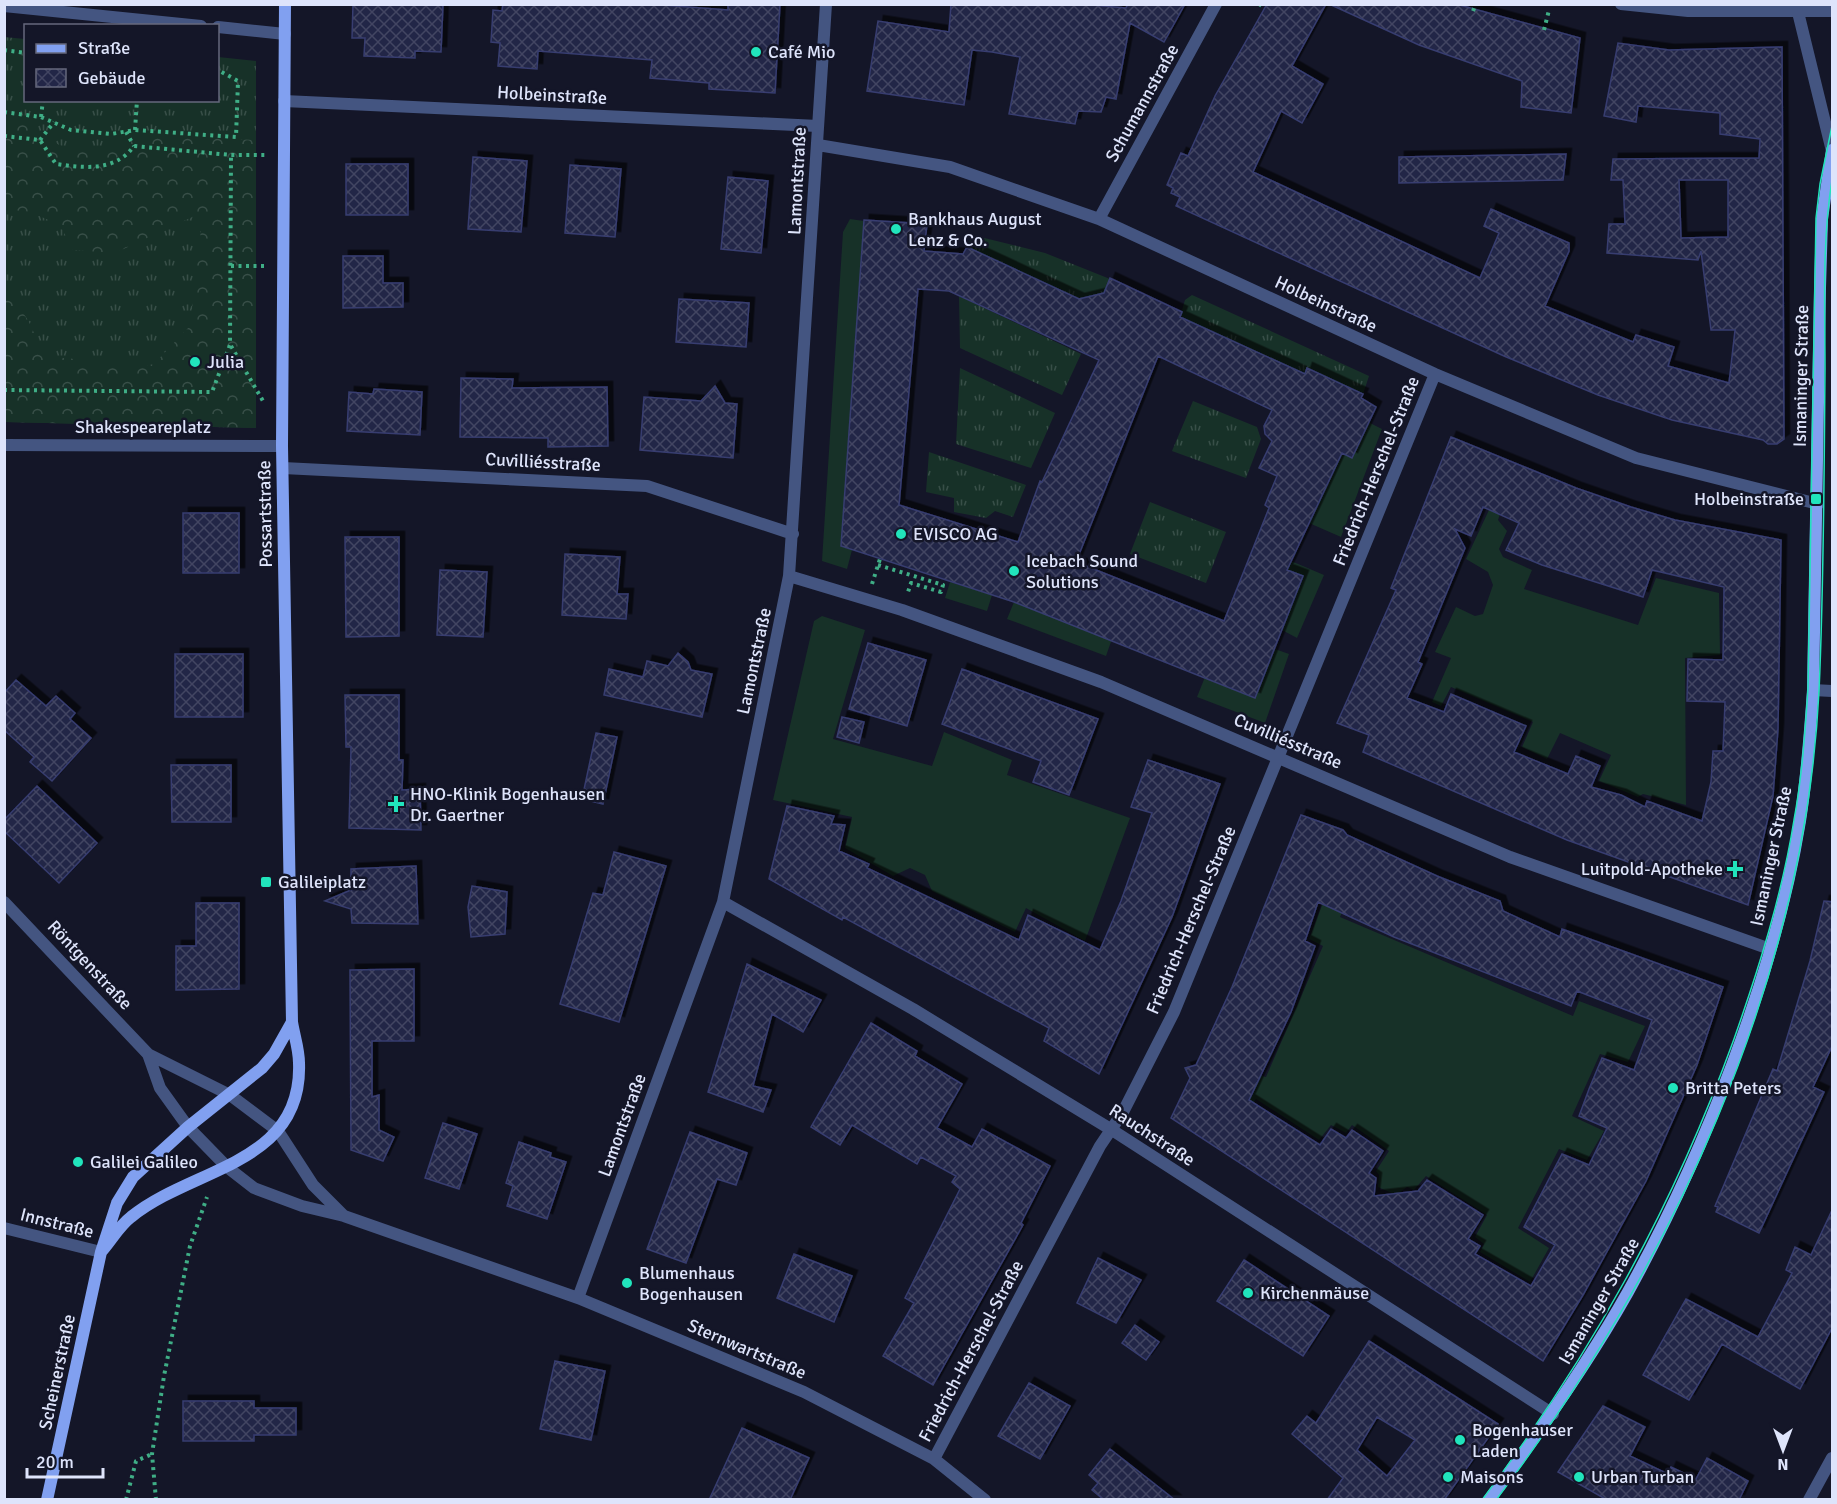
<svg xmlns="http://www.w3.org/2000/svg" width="1837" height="1504" viewBox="0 0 1837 1504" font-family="Signika,sans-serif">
<defs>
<pattern id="grass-tufts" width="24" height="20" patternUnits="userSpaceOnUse" patternTransform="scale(1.5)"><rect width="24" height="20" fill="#173128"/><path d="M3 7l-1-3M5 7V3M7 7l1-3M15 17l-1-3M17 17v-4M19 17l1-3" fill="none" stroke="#384f48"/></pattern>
<pattern id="forest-crowns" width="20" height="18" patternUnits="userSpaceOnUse" patternTransform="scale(1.5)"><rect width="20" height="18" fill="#173128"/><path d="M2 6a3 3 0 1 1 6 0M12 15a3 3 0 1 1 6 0" fill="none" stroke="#384f48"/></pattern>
<pattern id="building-cross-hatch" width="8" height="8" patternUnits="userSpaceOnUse" patternTransform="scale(1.5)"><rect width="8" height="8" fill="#222647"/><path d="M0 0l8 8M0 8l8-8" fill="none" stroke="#424562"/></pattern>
<filter id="shadow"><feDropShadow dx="5.5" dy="-5.5" stdDeviation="0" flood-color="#0009"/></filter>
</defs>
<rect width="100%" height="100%" fill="#141628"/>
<path fill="url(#grass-tufts)" d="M4,37L25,39L26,100H218V57L256,61V428L5,422Z
M972,235L1045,253L1110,279L1103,296H1090L1085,301L967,247Z
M1192,295L1369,376L1363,394L1308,368L1305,374L1180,317L1185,300Z
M959,296L1081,354L1062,395L960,348Z
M960,368L1055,413L1031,468L956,444Z
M1193,401L1257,427L1261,439L1246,478L1172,451Z
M929,452L1026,485L1013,517L995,511L986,518L954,512V498L926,492Z
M1150,502L1226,532L1206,583L1130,554Z"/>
<path fill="url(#forest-crowns)" d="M5,118C29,120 45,141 69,149C87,154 102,152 121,150L133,135L256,140V428L5,422V297C27,309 35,333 42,356L152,366L190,326L203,212L115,253L73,250L60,225L30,212L5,209Z"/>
<path fill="#173128" d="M850,219L864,221L841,546L852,550L847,569L822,561L843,232Z
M1368,422L1382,429L1341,537L1309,523L1342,453L1352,458Z
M1489,510L1501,511L1498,520L1507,531L1499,549L1503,557L1532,570L1524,589L1638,625L1656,578L1719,593L1720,655L1685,658L1686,805L1643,794L1638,797L1599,781L1611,755L1560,733L1547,759L1522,747L1533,722L1451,687L1441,706L1432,702L1451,658L1435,652L1456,607L1475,616L1483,614L1493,585L1488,572L1466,559Z
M1291,561L1324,575L1297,638L1282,630L1303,577L1287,570Z
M950,582L992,595L987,611L945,598Z
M1014,602L1112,639L1106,656L1007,619Z
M822,616L865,630L833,739L932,766L944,732L1012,760L1007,775L1130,818L1085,941L1026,908L1015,932L932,891L925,875L910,868L893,876L845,848L852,817L773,800L814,621Z
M1275,649L1289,654L1265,723L1197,697L1205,677L1255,697Z
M1333,876L1354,885L1340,917L1573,1016L1579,1001L1645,1026L1628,1062L1600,1054L1572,1116L1604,1131L1587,1160L1559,1149L1518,1228L1549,1248L1530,1282L1480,1252L1484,1244L1475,1237L1487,1215L1426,1176L1414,1190L1407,1187L1396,1195L1378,1187L1379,1175L1376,1171L1389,1151L1352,1125L1346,1133L1331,1125L1319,1140L1256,1099L1246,1113L1254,1074L1266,1077L1323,946L1309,939Z"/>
<path fill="url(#building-cross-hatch)" stroke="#373d70" stroke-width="1.5" fill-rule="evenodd" filter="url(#shadow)" d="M353,4H443L441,52L415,51V58L364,56L365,38H352Z
M503,4H649L728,10V4H780L775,93L709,89V83L650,78L652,60L538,51L537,69L498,66L500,43L491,42L493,10L502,11Z
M951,4H1080L1126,8L1128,4H1185L1164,42L1130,23L1116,99L1106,97L1101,112L1078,111L1075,124L1009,114L1020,57L992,52L972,50L964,105L867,91L878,21L949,32Z
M1267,4H1326L1292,66L1323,84L1302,123L1281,111L1253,172L1480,278L1499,233L1484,226L1491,209L1569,243V251L1545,306L1633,342L1636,335L1674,347L1668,366L1729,383L1735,330H1711L1701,251L1698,260L1607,253L1609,224H1625L1623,180H1611L1613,159L1759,158L1760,139L1720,134V113L1638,106L1636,122L1604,116L1618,43L1669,50L1782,47L1784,439L1777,444H1768L1763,440L1672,420L1598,395L1504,356L1176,206L1180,197L1171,193L1173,188L1167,185L1181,153L1188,156L1215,96ZM1679,180H1728V237L1681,238Z
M1329,4H1456L1580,38L1571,113L1521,107L1522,81L1419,45Z
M1566,154L1563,180L1399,183V157Z
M473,157L527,161L521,232L468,229Z
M346,164H408V215H346Z
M570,165L621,169L615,237L565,233Z
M728,177L768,181L761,253L721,249Z
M864,220L927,224L924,251L963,254L967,247L1079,299L1104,293L1110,278L1182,312L1180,317L1305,374L1307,368L1363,394L1361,398L1376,407L1352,458L1342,453L1287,570L1303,576L1255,698L1014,602L841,546ZM918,289L949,291L1099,360L1042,482L1040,481L1018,542L899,505ZM1158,356L1272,410L1264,426L1265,434L1272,441L1259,468L1277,476L1265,505L1269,508L1224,621L1076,562Z
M343,256H383V283H403V307L343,308Z
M679,299L749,303L746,347L676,342Z
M461,378L513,379L512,388L607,387L608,446L548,447V438L460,437Z
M715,386L725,403L737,404L733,458L640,450L644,397L701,401Z
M374,389L422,392L420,435L347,431L349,392L373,394Z
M1451,437L1576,488L1631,507L1675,520L1781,540L1778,729L1773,796L1748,905L1567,840L1363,752L1369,735L1337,723L1396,590L1391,588ZM1483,507L1519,523L1506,550L1542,565L1643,597L1652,570L1724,587L1723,660L1688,659L1687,701L1725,702L1723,751H1713L1711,782L1702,821L1647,801L1645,807L1621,795L1591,787L1600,766L1576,756L1568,774L1514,752L1526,726L1451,694L1444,712L1407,698L1422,664L1418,662L1465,548L1455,529L1471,536Z
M183,513H239V573H183Z
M345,537H399V636L346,637Z
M565,554L620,557L617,594H628L626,619L562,615Z
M440,570L487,572L483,637L437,635Z
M868,643L926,660L907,726L849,709Z
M678,653L688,662L691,670L712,674L702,717L604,695L609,669L643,677L647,661L668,666Z
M175,654H243V717H175Z
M962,669L1098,719L1069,795L1033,782L1041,761L942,724Z
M16,680L46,706L56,696L75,713L70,719L91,738L52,781L30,762L34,757L4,730V693Z
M345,695H399V760H403L402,790L420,789L421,830L349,828L351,747H346Z
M842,717L864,722L859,743L837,737Z
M596,733L617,737L603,804L582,799Z
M1148,760L1220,784L1172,917L1099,1074L1044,1041L1049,1028L843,917L842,920L769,879L787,806L834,816L831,824L845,825L839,851L869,864L867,868L1019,940L1028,915L1100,950L1121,901L1152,813L1131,807Z
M171,765H231V822H172Z
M37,786L97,843L59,883L4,831V820Z
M1301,815L1343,830L1347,835L1437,876L1500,901L1503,911L1560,937L1562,929L1723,987L1697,1065L1646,1181L1583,1295L1543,1361L1171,1118L1190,1078L1185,1068L1196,1065L1232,987ZM1318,902L1394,937L1571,1006L1577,991L1652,1020L1634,1070L1602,1058L1589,1089L1579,1116L1607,1128L1589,1165L1562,1154L1524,1227L1555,1245L1531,1286L1475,1254L1480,1246L1468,1239L1483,1215L1427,1180L1418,1191L1374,1196L1376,1178L1369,1173L1383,1151L1352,1130L1346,1138L1331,1129L1320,1145L1249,1100L1291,1012L1315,946L1305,941Z
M614,852L666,866L619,1022L560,1004L593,893L603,895Z
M416,866L418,924L352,923L351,909L325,901L351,890V869Z
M472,886L507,892L505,934L471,937L468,907Z
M1824,901L1833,902V1044L1813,1087L1824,1092L1759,1233L1716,1212L1718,1207L1715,1206L1773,1069L1777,1071L1810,961Z
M196,903H239V989L176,990V946H196Z
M747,964L821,1000L803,1032L772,1014L753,1086L771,1090L763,1112L708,1092Z
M414,969V1041H372V1097L379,1095V1130L394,1137L383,1161L351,1150L350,970Z
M871,1023L917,1051L915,1056L962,1084L937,1128L972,1147L982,1129L1050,1166L1021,1223L1023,1225L933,1385L883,1356L914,1303L905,1298L960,1189L952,1182L956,1176L921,1157L917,1164L852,1125L840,1145L811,1127Z
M443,1123L477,1134L459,1189L425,1178Z
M690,1132L747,1153L736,1185L717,1179L686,1263L647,1249Z
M519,1142L551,1153L550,1157L566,1162L547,1219L507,1206L513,1186L506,1183Z
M1833,1208V1326L1800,1389L1722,1344L1689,1400L1643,1375L1686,1299L1758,1337L1792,1273L1786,1270L1795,1247L1811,1255Z
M794,1254L852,1276L834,1322L777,1298Z
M1098,1258L1141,1280L1116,1323L1077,1303Z
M1244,1260L1329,1316L1303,1356L1217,1301Z
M1135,1325L1159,1342L1146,1360L1122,1343Z
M1369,1341L1498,1424L1444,1500H1327L1343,1478L1292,1434L1307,1416L1316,1423ZM1377,1417L1415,1440L1387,1476L1357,1450Z
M555,1361L605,1371L591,1440L540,1429Z
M1029,1383L1070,1406L1040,1459L998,1436Z
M183,1401H254V1408H296V1435H254V1441H183Z
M1603,1406L1645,1427L1630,1456L1668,1474L1671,1467L1696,1479L1707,1458L1748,1481L1739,1500H1607L1558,1472Z
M742,1428L809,1458L790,1500H709Z
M1110,1449L1175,1500H1104L1092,1490L1098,1483L1089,1475Z"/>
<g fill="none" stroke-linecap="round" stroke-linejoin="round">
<path stroke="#3fae86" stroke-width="4" stroke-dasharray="3 4.5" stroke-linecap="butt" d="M1259,4L1265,8
M1473,11L1476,4
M1544,30L1549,10
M4,50L26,53
M4,112L41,117L71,130L111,134L135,130L236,137L238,81L218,70
M41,117L43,100
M135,130L137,100
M126,132L134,146
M4,136L40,140L56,164C84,168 115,172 134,146L231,155H267
M40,140L54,122
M231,266H266
M231,346L263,401
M4,390L212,392L230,345L231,155
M878,565L943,585L941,592L911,583L908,592
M872,584L880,559
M126,1500L136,1461L152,1454
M156,1500L152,1454L164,1376L190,1246L207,1197"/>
<path stroke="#445581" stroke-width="12" d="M1621,4L1688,11H1832
M1796,4L1832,151
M4,6L201,26
M218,27L285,34
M284,101L818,126
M818,145L950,167L1099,219L1435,374L1636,458L1818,504
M1099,219L1216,4
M4,445L282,446
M283,468L647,486L793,534
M789,576L902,610L1101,682L1510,857L1770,949
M1813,690L1832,691
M4,902L148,1054L230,1095L278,1131L313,1185L343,1215
M723,902L913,1009L1112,1130L1553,1414
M148,1054L160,1088L188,1127L227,1167L254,1188L302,1206L344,1216L578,1298L804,1392L934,1459L985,1500
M4,1228L101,1252
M578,1298L723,902L789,576L826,4
M934,1459L1100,1146L1123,1112L1174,1012L1435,374
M1809,1500L1832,1458"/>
<path stroke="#81a0f0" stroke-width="12" d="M101,1252C111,1241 119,1226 131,1217C192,1167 303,1165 299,1063C299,1049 294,1035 292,1022L282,446L285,4
M47,1500L101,1252L117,1203L133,1177L188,1127L262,1068L274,1054L292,1022
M1489,1500C1539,1433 1587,1365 1628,1292C1703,1156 1775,975 1800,821C1807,777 1810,734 1813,690L1820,288L1822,219L1832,150"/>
<path stroke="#21e4bc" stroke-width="1.5" d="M1482,1500C1591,1355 1672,1210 1734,1039C1759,968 1782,895 1794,820C1802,777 1805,733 1808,689L1816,218L1820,184L1832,126
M1496,1500C1669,1271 1805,981 1819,691C1824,584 1824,476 1825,368C1825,306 1822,241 1832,180"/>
</g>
<g fill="#21e4bc" stroke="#141628" stroke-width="2">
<circle cx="756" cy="52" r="6"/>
<circle cx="896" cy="229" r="6"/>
<circle cx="195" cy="362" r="6"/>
<rect x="1810" y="493" width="12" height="12" rx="3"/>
<circle cx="901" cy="534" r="6"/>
<circle cx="1014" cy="571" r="6"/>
<path d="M393 795h6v6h6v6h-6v6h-6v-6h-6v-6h6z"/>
<path d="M1732 860h6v6h6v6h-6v6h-6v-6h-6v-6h6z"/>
<rect x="260" y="876" width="12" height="12" rx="3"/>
<circle cx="1673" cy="1088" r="6"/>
<circle cx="78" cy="1162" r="6"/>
<circle cx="627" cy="1283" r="6"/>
<circle cx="1248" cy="1293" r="6"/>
<circle cx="1460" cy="1440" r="6"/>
<circle cx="1448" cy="1477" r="6"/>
<circle cx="1579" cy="1477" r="6"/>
</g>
<g text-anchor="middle" stroke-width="5" stroke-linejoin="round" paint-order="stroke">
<g font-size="18" fill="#dee4fb" stroke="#141628" text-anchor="start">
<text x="768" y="58">Café Mio</text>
<text x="908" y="225">Bankhaus August<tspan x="908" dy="21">Lenz &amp; Co.</tspan></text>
<text x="207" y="368">Julia</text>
<text x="1804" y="505" text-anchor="end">Holbeinstraße</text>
<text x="913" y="540">EVISCO AG</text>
<text x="1026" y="567">Icebach Sound<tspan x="1026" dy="21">Solutions</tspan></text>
<text x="410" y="800">HNO-Klinik Bogenhausen<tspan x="410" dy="21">Dr. Gaertner</tspan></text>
<text x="1723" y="875" text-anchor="end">Luitpold-Apotheke</text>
<text x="278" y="888">Galileiplatz</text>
<text x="1685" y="1094">Britta Peters</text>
<text x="90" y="1168">Galilei Galileo</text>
<text x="639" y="1279">Blumenhaus<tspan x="639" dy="21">Bogenhausen</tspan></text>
<text x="1260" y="1299">Kirchenmäuse</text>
<text x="1472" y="1436">Bogenhauser<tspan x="1472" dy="21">Laden</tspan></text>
<text x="1460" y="1483">Maisons</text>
<text x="1591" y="1483">Urban Turban</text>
</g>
<g font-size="18" fill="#dee4fb" stroke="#141628">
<text transform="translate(552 95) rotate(3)" y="6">Holbeinstraße</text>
<text transform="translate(1142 103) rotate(-61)" y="6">Schumannstraße</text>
<text transform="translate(797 181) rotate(-87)" y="6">Lamontstraße</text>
<text transform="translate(1326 304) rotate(25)" y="6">Holbeinstraße</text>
<text transform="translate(1801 376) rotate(-89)" y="6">Ismaninger Straße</text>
<text x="143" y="433">Shakespeareplatz</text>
<text transform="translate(543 462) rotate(3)" y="6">Cuvilliésstraße</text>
<text transform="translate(1376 471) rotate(-68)" y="6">Friedrich-Herschel-Straße</text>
<text transform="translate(265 514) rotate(-91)" y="6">Possartstraße</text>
<text transform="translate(754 661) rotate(-78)" y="6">Lamontstraße</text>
<text transform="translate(1288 741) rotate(23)" y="6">Cuvilliésstraße</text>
<text transform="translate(1771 856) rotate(-78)" y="6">Ismaninger Straße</text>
<text transform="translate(1191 920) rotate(-67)" y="6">Friedrich-Herschel-Straße</text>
<text transform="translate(90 965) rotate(47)" y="6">Röntgenstraße</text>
<text transform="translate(622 1125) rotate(-70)" y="6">Lamontstraße</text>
<text transform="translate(1152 1135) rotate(33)" y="6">Rauchstraße</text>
<text transform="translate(57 1223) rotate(14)" y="6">Innstraße</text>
<text transform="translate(1599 1301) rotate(-60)" y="6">Ismaninger Straße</text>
<text transform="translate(747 1349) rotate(23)" y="6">Sternwartstraße</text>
<text transform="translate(971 1351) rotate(-62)" y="6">Friedrich-Herschel-Straße</text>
<text transform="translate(57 1372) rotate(-78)" y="6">Scheinerstraße</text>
</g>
</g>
<rect width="1837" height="1504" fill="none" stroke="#dee4fb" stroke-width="12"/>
<rect x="24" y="24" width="195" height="78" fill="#141628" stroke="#65687c" stroke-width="1.5"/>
<rect x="36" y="44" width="30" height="9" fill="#81a0f0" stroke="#65687c" stroke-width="1.5"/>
<text x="78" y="54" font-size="18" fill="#dee4fb">Straße</text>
<rect x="36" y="69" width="30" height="18" fill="url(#building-cross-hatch)" stroke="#65687c" stroke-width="1.5"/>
<text x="78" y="84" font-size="18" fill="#dee4fb">Gebäude</text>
<g transform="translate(1783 1450) rotate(180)" stroke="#141628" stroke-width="4.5" paint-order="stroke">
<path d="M0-4.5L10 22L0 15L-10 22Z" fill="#dee4fb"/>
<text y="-9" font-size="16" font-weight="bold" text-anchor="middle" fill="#dee4fb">N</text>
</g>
<path d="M27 1468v9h76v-9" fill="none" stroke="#dee4fb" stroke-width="3"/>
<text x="36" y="1468" font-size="18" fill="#dee4fb" stroke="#141628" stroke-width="4.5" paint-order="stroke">20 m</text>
</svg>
